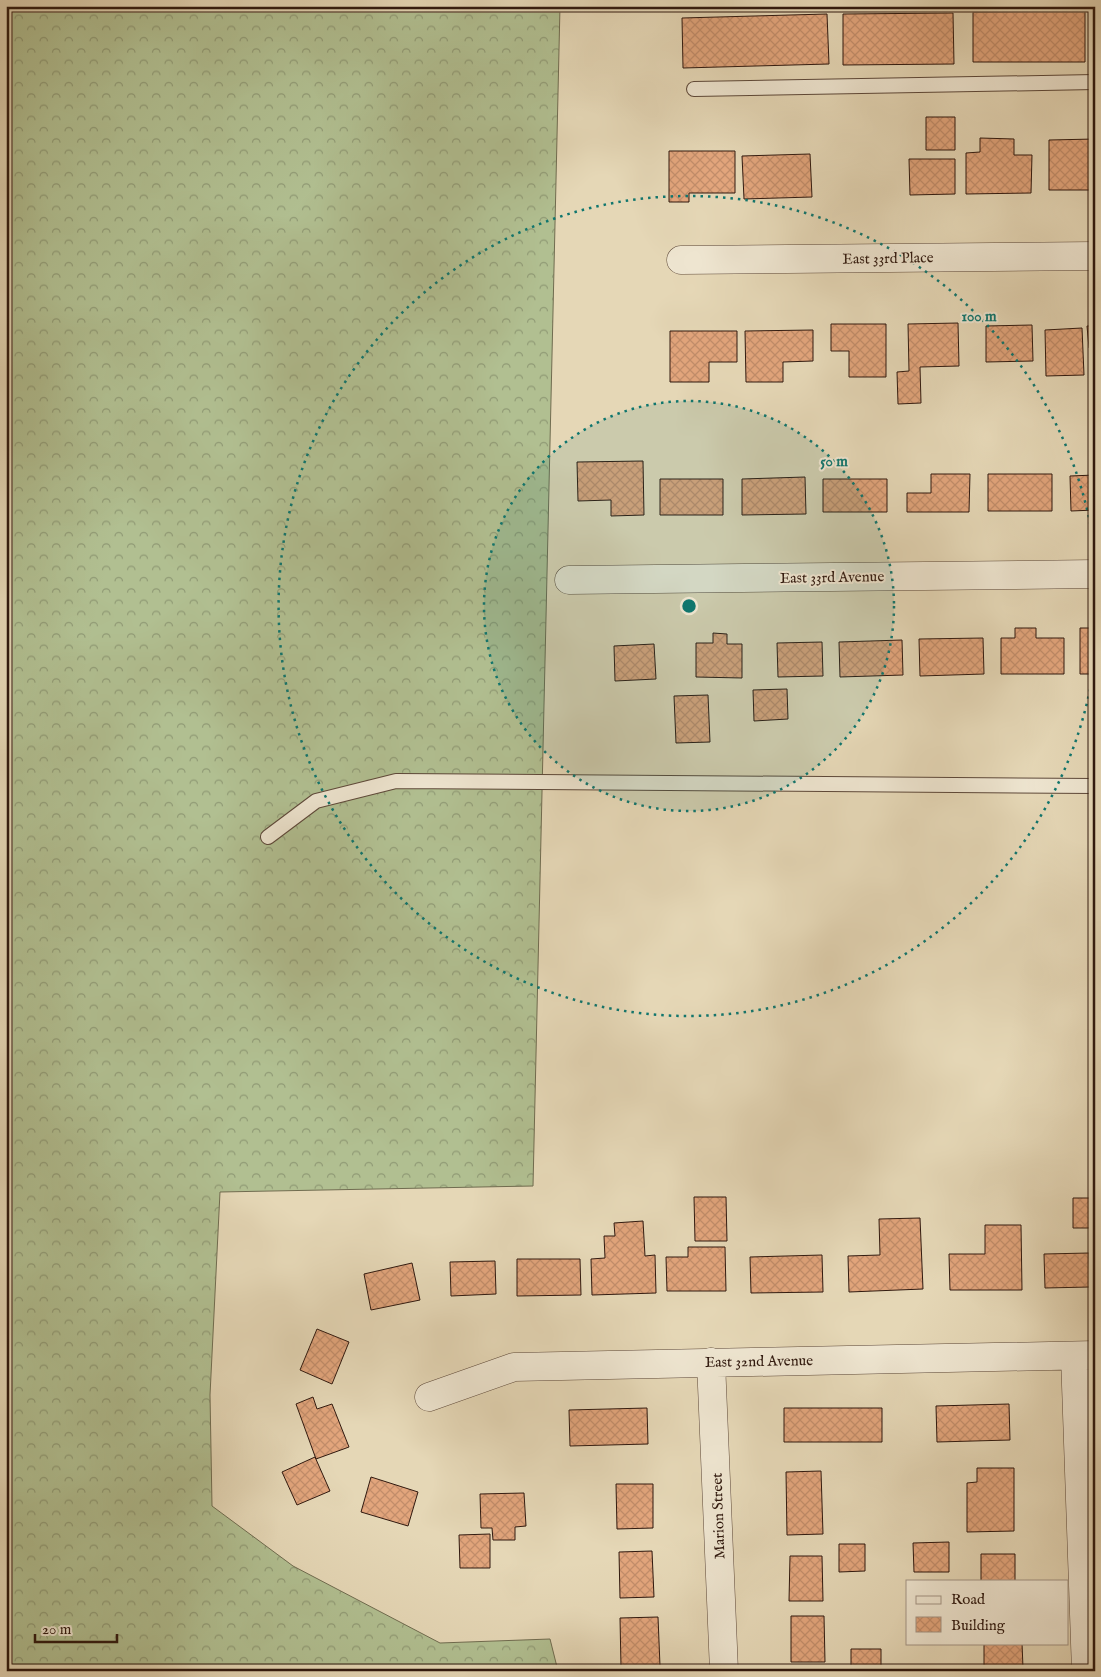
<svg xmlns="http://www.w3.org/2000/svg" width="1101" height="1677" viewBox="0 0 1101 1677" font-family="'IM FELL English',serif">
<defs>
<pattern id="forest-crowns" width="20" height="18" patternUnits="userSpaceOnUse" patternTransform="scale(1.25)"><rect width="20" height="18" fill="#b1bf91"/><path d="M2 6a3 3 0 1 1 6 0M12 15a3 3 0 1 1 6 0" fill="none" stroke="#909a75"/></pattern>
<pattern id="building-cross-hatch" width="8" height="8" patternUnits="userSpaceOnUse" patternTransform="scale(1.25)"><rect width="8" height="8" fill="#e2a57c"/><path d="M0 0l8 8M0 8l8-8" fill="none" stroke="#c28d6a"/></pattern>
</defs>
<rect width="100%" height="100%" fill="#e5d7b6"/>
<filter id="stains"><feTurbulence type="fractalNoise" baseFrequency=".004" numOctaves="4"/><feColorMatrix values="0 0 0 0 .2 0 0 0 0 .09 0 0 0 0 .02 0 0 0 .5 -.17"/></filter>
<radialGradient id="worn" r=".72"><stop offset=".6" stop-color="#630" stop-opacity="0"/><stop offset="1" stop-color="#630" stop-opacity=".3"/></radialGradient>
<path fill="url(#forest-crowns)" stroke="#706c50" d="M6,6H560L533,1186L220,1192L210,1395L212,1506L293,1566L440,1643L550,1639L558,1671H6Z"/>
<path fill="url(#building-cross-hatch)" stroke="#30190f" d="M1085,11V62H973V12Z
M953,13L954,64L843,65V14Z
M827,14L829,64L683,68L682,18Z
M926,117H955V150H926Z
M980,138L1014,139V155H1032L1031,193L966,194V153L980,152Z
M1095,139V190H1049V140Z
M669,151H735V193H689V202H669Z
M810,154L812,197L744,199L742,156Z
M909,159H955V194L910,195Z
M958,323L959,366L920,367L921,403L898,404L897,372L909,371L908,324Z
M831,324H886V377H849V351H831Z
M1032,325L1033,361L986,362V326Z
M1087,326H1095V348H1089Z
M1082,328L1084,375L1046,376L1045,330Z
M813,330V361L783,362V382H746L745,331Z
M670,331H737V362H709V382H670Z
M643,461L644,515L611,516V500L578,501L577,462Z
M931,474H970L969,512H907V493H931Z
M988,474H1052V511H988Z
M1095,475V510L1071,511L1070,476Z
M805,477L806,514L742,515V479Z
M660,479H723V515H660Z
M823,479H887V512H823Z
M1015,628H1036V638H1064V674H1001V638H1015Z
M1080,628H1095V674H1080Z
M713,633L727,634V644H742V678L696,677V643H713Z
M983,638L984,674L920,676L919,639Z
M902,640L903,675L840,677L839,642Z
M822,642L823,676L778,677L777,643Z
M654,644L656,679L615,681L614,646Z
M787,689L788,719L754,721L753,690Z
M708,695L710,742L676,743L674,696Z
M694,1197H726L727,1241H695Z
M1073,1198H1095V1228H1073Z
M920,1218L923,1289L849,1292L848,1256L880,1255L879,1219Z
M643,1221L645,1256L655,1255L656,1293L592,1295L591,1259L605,1258L604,1236H615L614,1223Z
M985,1225H1021L1022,1290H950L949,1254H985Z
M688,1247H725L726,1291H667L666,1257H688Z
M1089,1253L1090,1287L1045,1288L1044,1254Z
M822,1255L823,1292L751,1293L750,1257Z
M517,1259H580L581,1295L517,1296Z
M495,1261L496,1294L451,1296L450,1262Z
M412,1263L420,1300L371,1310L364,1274Z
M317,1329L349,1342L332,1384L300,1370Z
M313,1397L317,1409L332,1404L349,1447L316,1459L296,1404Z
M1009,1404L1010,1440L937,1442L936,1406Z
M647,1408L648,1444L570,1446L569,1410Z
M784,1408H882V1442H784Z
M315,1457L330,1491L297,1505L282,1472Z
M977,1468H1014V1531L967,1532V1483L977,1482Z
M821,1471L823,1534L787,1535L786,1472Z
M371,1477L418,1492L408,1526L361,1512Z
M616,1484H653V1528L617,1529Z
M524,1493L526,1526L515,1527V1540H493L492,1528H481L480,1494Z
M490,1534V1568H460L459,1535Z
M949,1542V1572H914L913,1543Z
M839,1544H865V1571L839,1572Z
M652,1551L654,1597L620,1598L619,1552Z
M981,1554H1015V1581H981Z
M790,1556H822L823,1601H789Z
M791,1616H824L825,1662H791Z
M658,1617L660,1666L621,1667L620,1618Z
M984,1643H1022L1023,1668L984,1669Z
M851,1649H881V1671H851Z"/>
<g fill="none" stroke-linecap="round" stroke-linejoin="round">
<g stroke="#5d4839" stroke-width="16">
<path id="service" d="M694,89L1095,82
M268,837L316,801L396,781L1095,786"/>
</g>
<g stroke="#5d4839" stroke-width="29">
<path id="minor" d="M681,260L1095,256
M569,580L1095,574
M1075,1356L1086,1671
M711,1362L724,1671
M429,1397L514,1367L1095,1355"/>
</g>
<use href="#service" stroke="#eee5d0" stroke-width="14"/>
<use href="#minor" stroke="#eee5d0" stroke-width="28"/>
</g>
<circle cx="689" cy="606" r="205" fill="#0f766e" fill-opacity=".12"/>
<g fill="none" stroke="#0f766e" stroke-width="2.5" stroke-dasharray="2.5 5">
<circle cx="689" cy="606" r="205"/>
<path d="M1094 667A410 410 0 1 1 1094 545"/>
</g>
<g text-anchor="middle" stroke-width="4" stroke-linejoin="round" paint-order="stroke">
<g font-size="15" fill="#30190f" stroke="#eee5d0">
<text transform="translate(888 258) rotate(-1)" y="5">East 33rd Place</text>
<text transform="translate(832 577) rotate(-1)" y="5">East 33rd Avenue</text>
<text transform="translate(759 1361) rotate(-1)" y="5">East 32nd Avenue</text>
<text transform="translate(718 1516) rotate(-92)" y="5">Marion Street</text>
</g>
</g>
<circle cx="689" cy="606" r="8" fill="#0f766e" stroke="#eee5d0" stroke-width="2.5"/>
<g font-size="15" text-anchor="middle" font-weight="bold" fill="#0f766e" stroke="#eee5d0" stroke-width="4" stroke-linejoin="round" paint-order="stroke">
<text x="979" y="321">100 m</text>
<text x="834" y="466">50 m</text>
</g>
<rect width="1101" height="1677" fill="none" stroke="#e5d7b6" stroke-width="25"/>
<rect x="8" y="8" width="1086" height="1662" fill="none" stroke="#30190f" stroke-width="2.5"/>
<rect x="12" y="12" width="1076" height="1652" fill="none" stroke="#30190f"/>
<rect x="906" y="1580" width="162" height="65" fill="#eee5d0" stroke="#a29383"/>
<rect x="916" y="1596" width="25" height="8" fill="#eee5d0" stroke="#a29383"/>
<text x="951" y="1604" font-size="15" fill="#30190f">Road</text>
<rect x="916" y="1617" width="25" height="15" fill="url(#building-cross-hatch)" stroke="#a29383"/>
<text x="951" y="1630" font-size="15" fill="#30190f">Building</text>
<path d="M35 1634v8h82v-8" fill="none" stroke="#30190f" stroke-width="2.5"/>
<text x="42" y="1634" font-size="15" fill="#30190f" stroke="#eee5d0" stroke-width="4" paint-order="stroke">20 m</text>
<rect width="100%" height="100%" filter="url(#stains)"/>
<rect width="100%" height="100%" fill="url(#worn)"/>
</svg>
